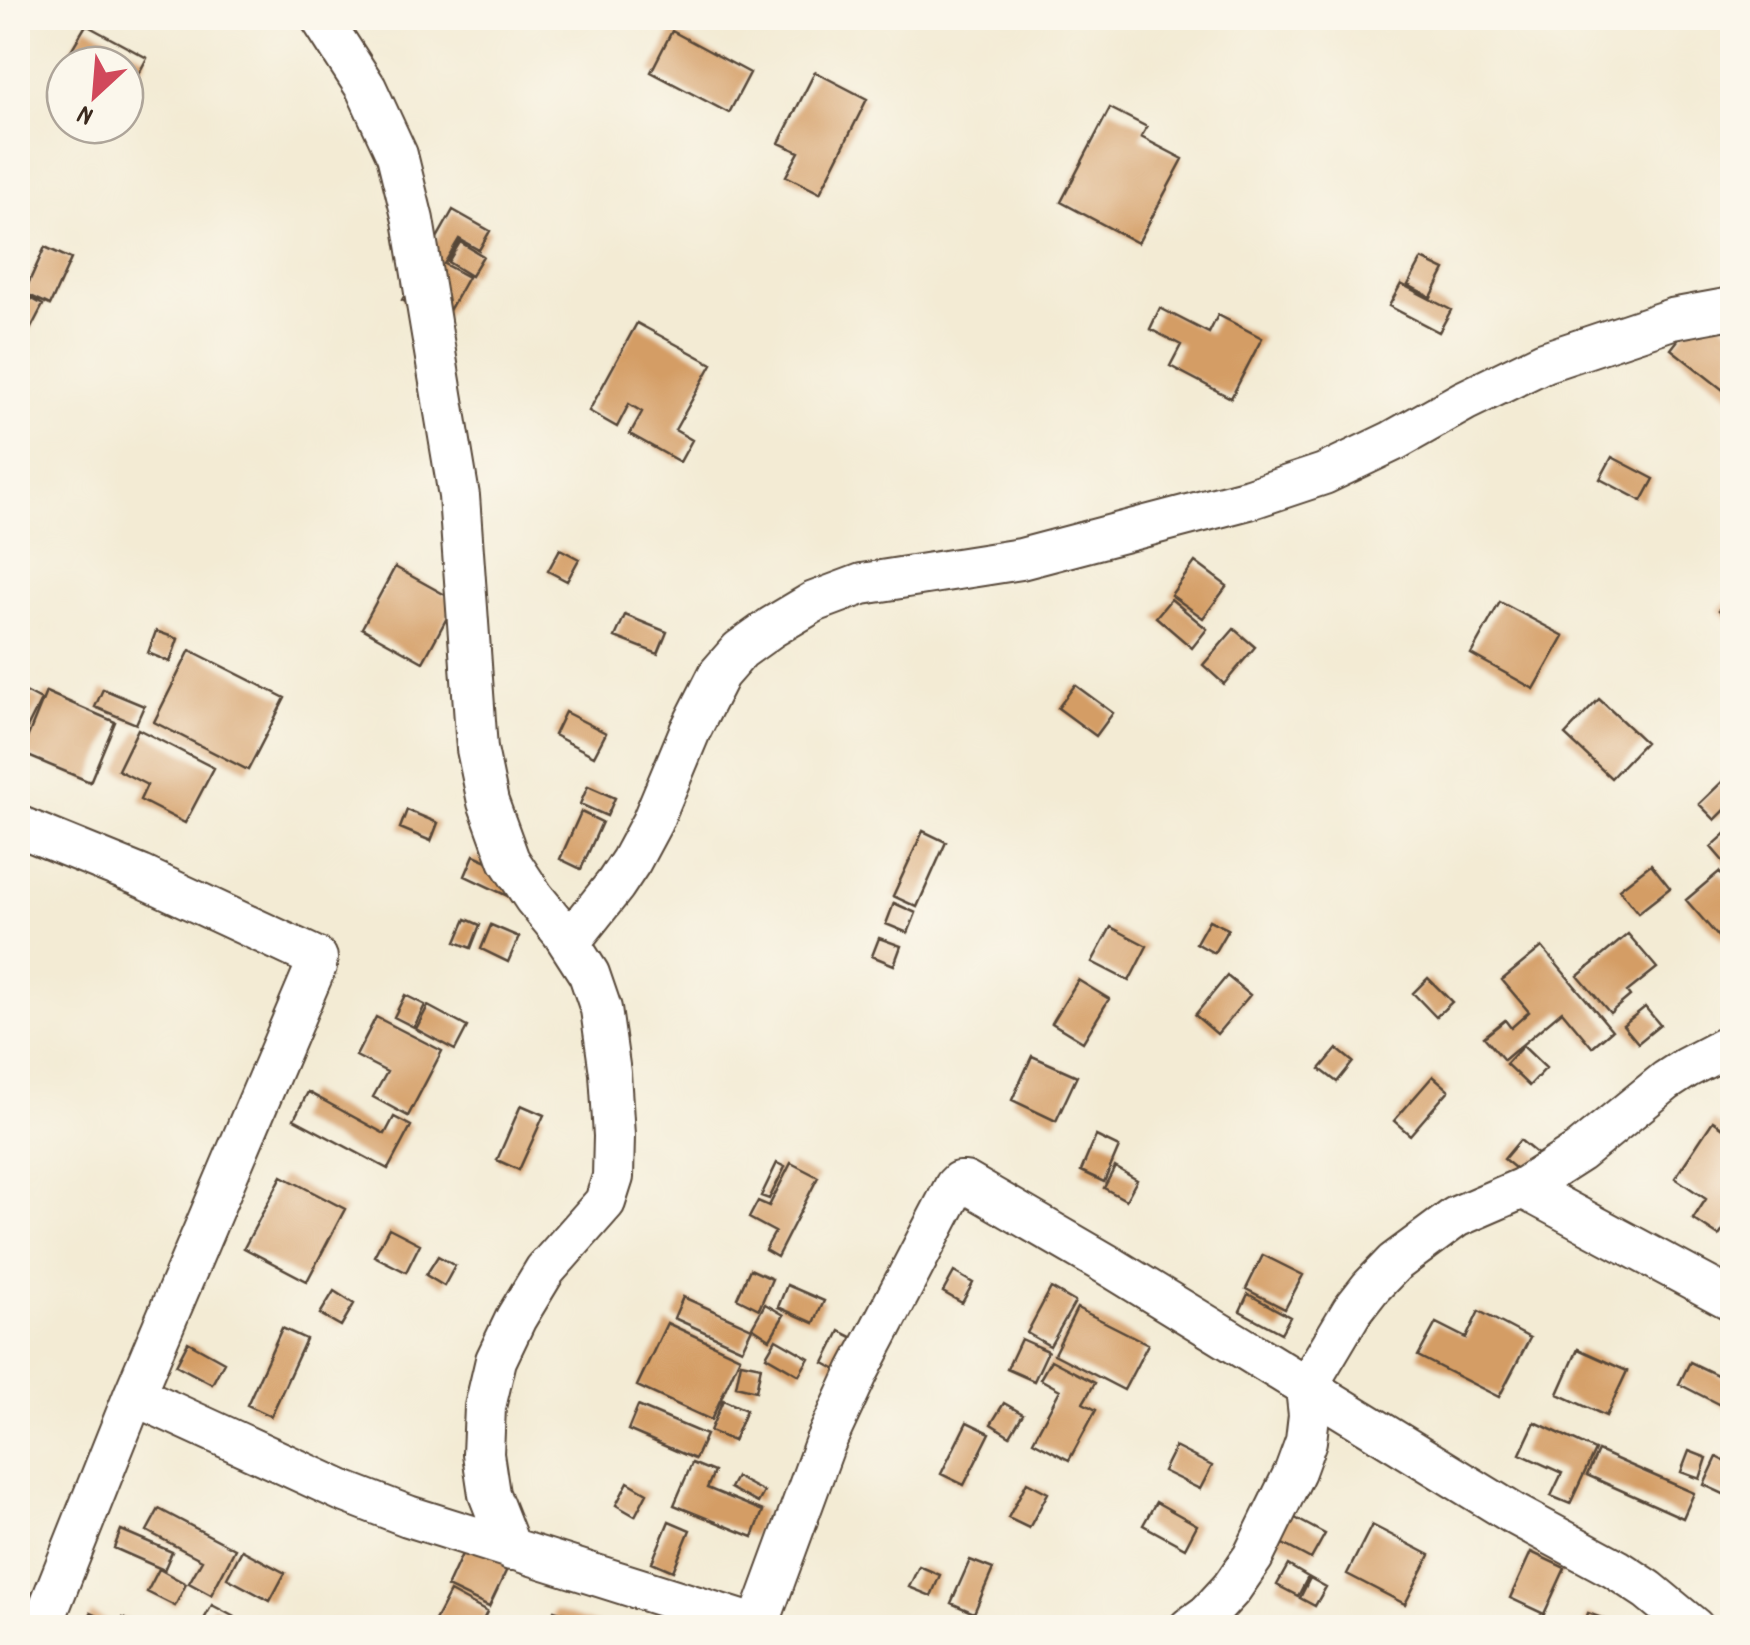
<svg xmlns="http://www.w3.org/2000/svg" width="1750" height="1645" viewBox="0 0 1750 1645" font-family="Dekko,sans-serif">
<rect width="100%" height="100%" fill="#fbf7ec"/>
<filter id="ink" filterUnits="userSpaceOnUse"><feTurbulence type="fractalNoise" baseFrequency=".01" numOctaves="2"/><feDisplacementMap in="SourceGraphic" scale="20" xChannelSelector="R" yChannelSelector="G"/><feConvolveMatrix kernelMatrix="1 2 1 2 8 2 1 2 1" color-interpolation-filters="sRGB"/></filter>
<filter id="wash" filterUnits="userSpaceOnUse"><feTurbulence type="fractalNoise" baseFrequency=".0048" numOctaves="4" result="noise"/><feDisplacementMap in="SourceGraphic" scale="40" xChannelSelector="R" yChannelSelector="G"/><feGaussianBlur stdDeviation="2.25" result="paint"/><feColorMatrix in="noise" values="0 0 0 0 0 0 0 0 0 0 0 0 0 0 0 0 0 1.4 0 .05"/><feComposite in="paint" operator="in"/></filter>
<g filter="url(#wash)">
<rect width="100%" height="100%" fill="#f3ebd4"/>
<g id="blocks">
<path fill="#d49d65" d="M86,25L147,58L132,86L125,82V65H94L70,52Z
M672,31L750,73L729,113L651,72Z
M815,72L867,99L820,193L786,176L799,152L779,143Z
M1110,108L1147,127L1141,137L1183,159L1138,243L1061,202Z
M453,210L490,231L479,250L459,239L444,264L468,277L442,323L402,300Z
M460,242L483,256L471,276L448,262Z
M45,247L71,259L50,305L24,293Z
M1422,259L1445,270L1431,297L1408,285Z
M1401,284L1451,310L1439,332L1389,306Z
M18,291L43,305L18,353Z
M1704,307L1732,330V397L1671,349Z
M1160,308L1209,333L1218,315L1262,338L1231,398L1170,366L1181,345L1150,329Z
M637,323L712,364L675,430L692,440L680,462L630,434L642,412L629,404L617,427L589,411Z
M1612,457L1654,479L1642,501L1600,479Z
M560,549L579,559L567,581L548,571Z
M1195,562L1227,586L1203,618L1171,595Z
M395,567L456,601L423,662L362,628Z
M1732,598V624L1719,610Z
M1171,599L1207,629L1192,648L1156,617Z
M1500,602L1564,636L1534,689L1471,654Z
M625,615L667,632L658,654L615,637Z
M1234,629L1255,647L1224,684L1203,665Z
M156,631L178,639L170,662L148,653Z
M190,650L285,698L248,770L154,722Z
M1075,685L1113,713L1096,736L1058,708Z
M18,688L41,700L18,746Z
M103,689L144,706L136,724L95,707Z
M46,692L115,722L90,782L21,753Z
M1599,699L1645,742L1611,778L1565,735Z
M565,712L606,733L594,756L554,735Z
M138,729L214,768L185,823L140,800L147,785L118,770Z
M1727,777L1732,782V803L1715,820L1699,804Z
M588,786L615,798L607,816L580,804Z
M407,810L438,823L431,841L400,828Z
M581,812L602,822L581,869L560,859Z
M1732,828V865L1729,868L1711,847Z
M923,831L946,842L917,907L893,896Z
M474,855L539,884L529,906L465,876Z
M1651,864L1670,888L1638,913L1619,889Z
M1719,872L1732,887V930L1721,940L1686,900Z
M894,903L916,913L908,933L886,924Z
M466,919L480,925L471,948L456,942Z
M1209,920L1228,929L1214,953L1196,943Z
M491,925L519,937L508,962L481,949Z
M1111,927L1147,946L1129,981L1092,962Z
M1628,934L1657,968L1627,992L1630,996L1610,1013L1578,976Z
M879,938L901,946L894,965L872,956Z
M1542,947L1612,1030L1592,1047L1562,1011L1504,1060L1484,1037L1505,1020L1511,1028L1529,1012L1502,980Z
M1227,976L1250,995L1217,1034L1195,1015Z
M1428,978L1452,1002L1436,1017L1413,993Z
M1078,980L1109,999L1083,1042L1052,1023Z
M405,995L425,1005L414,1027L394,1017Z
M428,1006L467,1027L455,1050L416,1029Z
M1645,1007L1660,1025L1638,1043L1623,1025Z
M376,1017L442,1051L408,1116L373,1097L387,1072L356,1056Z
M1523,1046L1546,1068L1529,1086L1506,1064Z
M1337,1049L1353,1062L1337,1082L1320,1069Z
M1032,1056L1077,1076L1056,1121L1012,1100Z
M1433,1076L1449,1090L1410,1135L1394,1121Z
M308,1092L385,1134L394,1117L411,1126L388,1169L294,1119Z
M521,1105L544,1115L519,1170L497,1160Z
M1713,1121L1732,1134V1217L1719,1236L1693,1219L1706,1199L1675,1178Z
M1096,1136L1119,1147L1104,1182L1081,1171Z
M1520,1140L1542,1158L1526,1177L1504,1159Z
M777,1163L785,1167L769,1199L761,1196Z
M791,1163L818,1177L777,1257L765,1250L775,1232L749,1218L758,1201L769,1206Z
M1115,1167L1137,1180L1126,1200L1104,1188Z
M282,1176L345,1209L307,1281L244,1248Z
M389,1228L420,1244L406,1272L374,1256Z
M1263,1255L1303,1275L1285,1309L1246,1289Z
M438,1256L455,1266L444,1286L426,1275Z
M750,1269L772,1279L759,1309L737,1298Z
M954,1272L973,1283L962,1303L943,1292Z
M787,1285L824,1301L814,1323L778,1307Z
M1051,1288L1075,1302L1050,1346L1027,1333Z
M334,1291L354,1304L341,1326L320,1314Z
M1248,1294L1290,1317L1281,1333L1240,1311Z
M683,1297L752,1328L742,1349L674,1318Z
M765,1304L784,1315L770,1339L752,1327Z
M1077,1308L1148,1344L1124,1390L1054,1354Z
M1479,1311L1530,1338L1499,1397L1418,1356L1436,1323L1466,1338Z
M667,1323L740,1357L711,1420L637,1386Z
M282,1328L306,1339L271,1416L247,1405Z
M840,1331L862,1342L845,1374L824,1363Z
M776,1339L809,1358L799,1375L766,1356Z
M1021,1339L1048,1351L1034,1381L1007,1369Z
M188,1342L224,1362L212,1384L176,1365Z
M1578,1349L1627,1371L1606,1416L1558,1394Z
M1051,1360L1095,1383L1083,1403L1096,1410L1069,1460L1033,1441L1060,1390L1040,1379Z
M741,1362L761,1366L756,1391L736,1386Z
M1690,1362L1732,1382V1411L1679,1384Z
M723,1400L746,1410L733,1441L710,1431Z
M1004,1403L1023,1414L1010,1436L991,1424Z
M638,1406L706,1435L695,1459L628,1430Z
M967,1422L990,1433L964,1485L941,1474Z
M1535,1422L1595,1450L1570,1504L1551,1496L1562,1473L1520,1454Z
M1175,1447L1212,1466L1200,1489L1163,1471Z
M1598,1451L1694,1493L1683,1518L1587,1475Z
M1689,1451L1707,1458L1700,1479L1681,1472Z
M1717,1457L1732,1465V1493L1730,1497L1704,1485Z
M692,1463L714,1472L707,1488L763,1511L753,1537L674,1505Z
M736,1477L764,1492L758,1503L730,1488Z
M628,1482L647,1493L635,1516L616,1505Z
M1027,1482L1048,1493L1029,1528L1008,1518Z
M1156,1502L1197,1525L1185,1548L1143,1525Z
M159,1509L235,1549L211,1595L189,1583L202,1560L147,1531Z
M1280,1510L1325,1534L1311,1559L1266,1535Z
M669,1521L690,1530L673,1571L652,1562Z
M1372,1525L1430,1555L1405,1604L1347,1574Z
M474,1528L517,1548L489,1607L447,1587Z
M121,1530L172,1552L164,1570L114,1548Z
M242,1550L285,1573L270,1601L227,1578Z
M1531,1552L1565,1568L1544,1614L1510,1598Z
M970,1560L993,1569L974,1613L951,1603Z
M1288,1565L1308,1577L1298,1596L1277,1585Z
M919,1566L940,1575L931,1596L909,1587Z
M159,1569L186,1584L175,1606L147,1592Z
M1310,1578L1326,1587L1315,1606L1300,1598Z
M450,1592L487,1612L479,1628H431Z
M212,1605L240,1620L237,1628H199Z
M554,1610L606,1627V1628H548Z
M91,1613L120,1626L123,1618L143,1628H84Z
M1588,1613L1618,1624L1617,1628H1583Z"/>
</g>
</g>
<g filter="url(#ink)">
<use href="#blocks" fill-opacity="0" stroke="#574739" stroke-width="2.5"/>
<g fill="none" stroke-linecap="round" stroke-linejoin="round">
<g stroke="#574739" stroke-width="44">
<path id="minor" d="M321,18L366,88L397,155L413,220L459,496L477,749L488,802L509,860L534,898L562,932L589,974L601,1009L610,1073L614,1136L613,1177L605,1202L545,1270L516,1318L496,1360L485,1407L483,1454L489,1494L511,1550
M18,826L141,876L317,958L316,966L134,1395L41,1628
M569,943L615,885L631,861L652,822L690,731L719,674L740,650L772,627L814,602L862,584L1021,559L1249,499L1324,474L1393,441L1464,401L1544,362L1672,319L1732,308
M1523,1188L1732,1300
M134,1395L343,1491L408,1516L758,1626
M757,1628L825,1443L858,1372L955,1186L959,1182H965L1108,1265L1514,1514L1616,1569L1648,1590L1694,1628
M1189,1628L1208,1614L1231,1589L1253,1557L1295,1471L1306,1441L1309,1415L1306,1388L1352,1311L1370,1288L1394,1263L1456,1217L1523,1188L1579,1152L1666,1081L1686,1068L1732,1044"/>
</g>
<use href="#minor" stroke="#fff" stroke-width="40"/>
</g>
</g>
<rect width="1750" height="1645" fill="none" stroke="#fbf7ec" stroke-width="60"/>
<g transform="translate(95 95) rotate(206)"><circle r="48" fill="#fbf7ec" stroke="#aea59a" stroke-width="2.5"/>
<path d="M0-8L18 38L0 25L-18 38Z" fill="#d1495b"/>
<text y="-15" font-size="28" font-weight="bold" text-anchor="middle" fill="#3b2a1e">N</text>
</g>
</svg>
